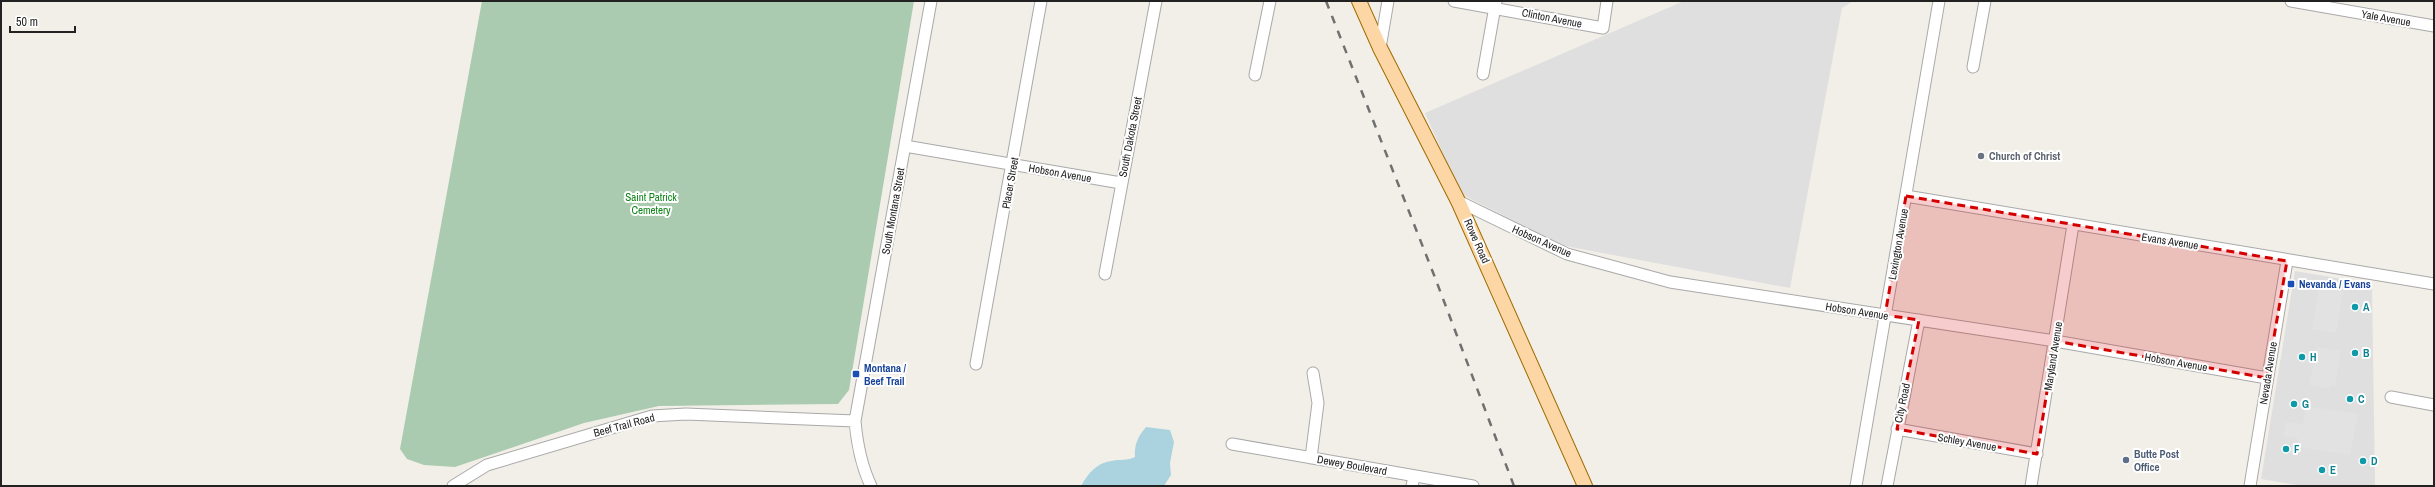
<svg xmlns="http://www.w3.org/2000/svg" width="2435" height="487" viewBox="0 0 2435 487" font-family="'Archivo Narrow',sans-serif">
<rect width="100%" height="100%" fill="#f2efe9"/>
<path fill="#e0dfdf" d="M1684,1H1853L1842,8L1790,288L1565,246L1461,194L1425,113Z
M2295,271L2372,284L2375,486H2303L2261,479Z"/>
<path fill="#aacbaf" d="M482,1H914L849,390L838,404L659,406L584,423L455,467L424,465L407,459L400,449Z"/>
<path fill="#e2e2e2" d="M2319,288L2343,292L2336,333L2312,329Z
M2317,347L2341,351L2335,386L2330,385L2329,389L2309,385Z
M2306,406L2358,414L2350,455L2298,447L2299,439L2283,436L2286,422L2303,424Z"/>
<path fill="#aad3df" d="M1146,427L1170,430L1174,442L1170,463L1171,475L1164,486H1081C1088,474 1096,463 1111,461C1120,459 1127,461 1135,457C1134,445 1138,436 1146,427Z"/>
<g fill="none" stroke-linecap="round" stroke-linejoin="round">
<g stroke="#a9a9a9" stroke-width="13">
<path id="minor" d="M1454,1L1603,28L1607,1
M2291,1L2434,26
M1380,48L1388,1
M1973,67L1985,1
M1483,74L1496,1
M1255,75L1270,1
M905,146L1121,183
M1906,196L2434,284
M1458,201L1567,254L1670,282L2055,341L2267,378
M1105,274L1156,1
M976,364L1041,1
M2391,397L2434,405
M1897,429L2037,454
M1232,444L1473,486
M1311,458L1318,403L1313,373
M453,486L487,465L652,416L686,414L855,421
M871,486C861,465 857,444 855,421L931,1
M1412,486L1414,476
M1856,486L1939,1
M1887,486L1919,320
M2031,486L2073,225
M2250,486L2287,261"/>
</g>
<g stroke="#a06b00" stroke-width="16">
<path id="major" d="M1359,1L1380,48L1458,201L1585,486"/>
</g>
<use href="#minor" stroke="#fff" stroke-width="11"/>
<use href="#major" stroke="#fcd6a4" stroke-width="14"/>
<path stroke="#707070" stroke-width="2.5" stroke-dasharray="8 8" stroke-linecap="butt" d="M1326,1L1434,275L1514,486"/>
</g>
<path fill="#d40000" fill-opacity="0.2" stroke="#d40000" stroke-width="3" stroke-dasharray="8 5" stroke-linejoin="round" d="M1906,196L2287,261L2267,378L2055,341L2037,454L1897,429L1919,320L1885,315Z"/>
<circle fill="#6b7280" stroke="#fff" stroke-width="1.5" cx="1981" cy="156" r="4"/>
<g fill="#1a4fb4" stroke="#fff" stroke-width="1.5">
<rect x="2287" y="280" width="8" height="8" rx="2"/>
<rect x="852" y="370" width="8" height="8" rx="2"/>
</g>
<g fill="#0f9aa8" stroke="#fff" stroke-width="1.5">
<circle cx="2355" cy="307" r="4"/>
<circle cx="2355" cy="353" r="4"/>
<circle cx="2302" cy="357" r="4"/>
<circle cx="2350" cy="399" r="4"/>
<circle cx="2294" cy="404" r="4"/>
<circle cx="2286" cy="449" r="4"/>
<circle cx="2363" cy="461" r="4"/>
<circle cx="2322" cy="470" r="4"/>
</g>
<circle fill="#5c6f8a" stroke="#fff" stroke-width="1.5" cx="2126" cy="460" r="4"/>
<g text-anchor="middle" stroke-width="4" stroke-linejoin="round" paint-order="stroke">
<g font-size="11" fill="#222" stroke="#fff">
<text transform="translate(1552 18) rotate(11)" y="4">Clinton Avenue</text>
<text transform="translate(2386 18) rotate(10)" y="4">Yale Avenue</text>
<text transform="translate(1130 137) rotate(-79)" y="4">South Dakota Street</text>
<text transform="translate(1060 173) rotate(10)" y="4">Hobson Avenue</text>
<text transform="translate(1010 183) rotate(-80)" y="4">Placer Street</text>
<text transform="translate(893 211) rotate(-80)" y="4">South Montana Street</text>
<text transform="translate(1477 241) rotate(66)" y="4">Rowe Road</text>
<text transform="translate(1542 241) rotate(24)" y="4">Hobson Avenue</text>
<text transform="translate(2170 241) rotate(9)" y="4">Evans Avenue</text>
<text transform="translate(1898 244) rotate(-80)" y="4">Lexington Avenue</text>
<text transform="translate(1857 311) rotate(9)" y="4">Hobson Avenue</text>
<text transform="translate(2053 356) rotate(-81)" y="4">Maryland Avenue</text>
<text transform="translate(2176 362) rotate(10)" y="4">Hobson Avenue</text>
<text transform="translate(2268 373) rotate(-81)" y="4">Nevada Avenue</text>
<text transform="translate(1902 403) rotate(-78)" y="4">City Road</text>
<text transform="translate(624 425) rotate(-15)" y="4">Beef Trail Road</text>
<text transform="translate(1967 442) rotate(10)" y="4">Schley Avenue</text>
<text transform="translate(1352 465) rotate(10)" y="4">Dewey Boulevard</text>
</g>
<g font-size="11" font-weight="bold" fill="#5b616d" stroke="#fff" text-anchor="start">
<text x="1989" y="160">Church of Christ</text>
</g>
<g font-size="11" fill="#0c8416" stroke="#fff">
<text x="651" y="201">Saint Patrick<tspan x="651" dy="13">Cemetery</tspan></text>
</g>
<g font-size="11" font-weight="bold" fill="#164399" stroke="#fff" text-anchor="start">
<text x="2299" y="288">Nevanda / Evans</text>
<text x="864" y="372">Montana /<tspan x="864" dy="13">Beef Trail</tspan></text>
</g>
<g font-size="11" font-weight="bold" fill="#0d838f" stroke="#fff" text-anchor="start">
<text x="2363" y="311">A</text>
<text x="2363" y="357">B</text>
<text x="2310" y="361">H</text>
<text x="2358" y="403">C</text>
<text x="2302" y="408">G</text>
<text x="2294" y="453">F</text>
<text x="2371" y="465">D</text>
<text x="2330" y="474">E</text>
</g>
<g font-size="11" font-weight="bold" fill="#4e5e75" stroke="#fff" text-anchor="start">
<text x="2134" y="458">Butte Post<tspan x="2134" dy="13">Office</tspan></text>
</g>
</g>
<rect width="2435" height="487" fill="none" stroke="#222222" stroke-width="4"/>
<path d="M10 26v6h65v-6" fill="none" stroke="#222222" stroke-width="2"/>
<text x="16" y="26" font-size="12" fill="#222222" stroke="#ffffff" stroke-width="3" paint-order="stroke">50 m</text>
</svg>
